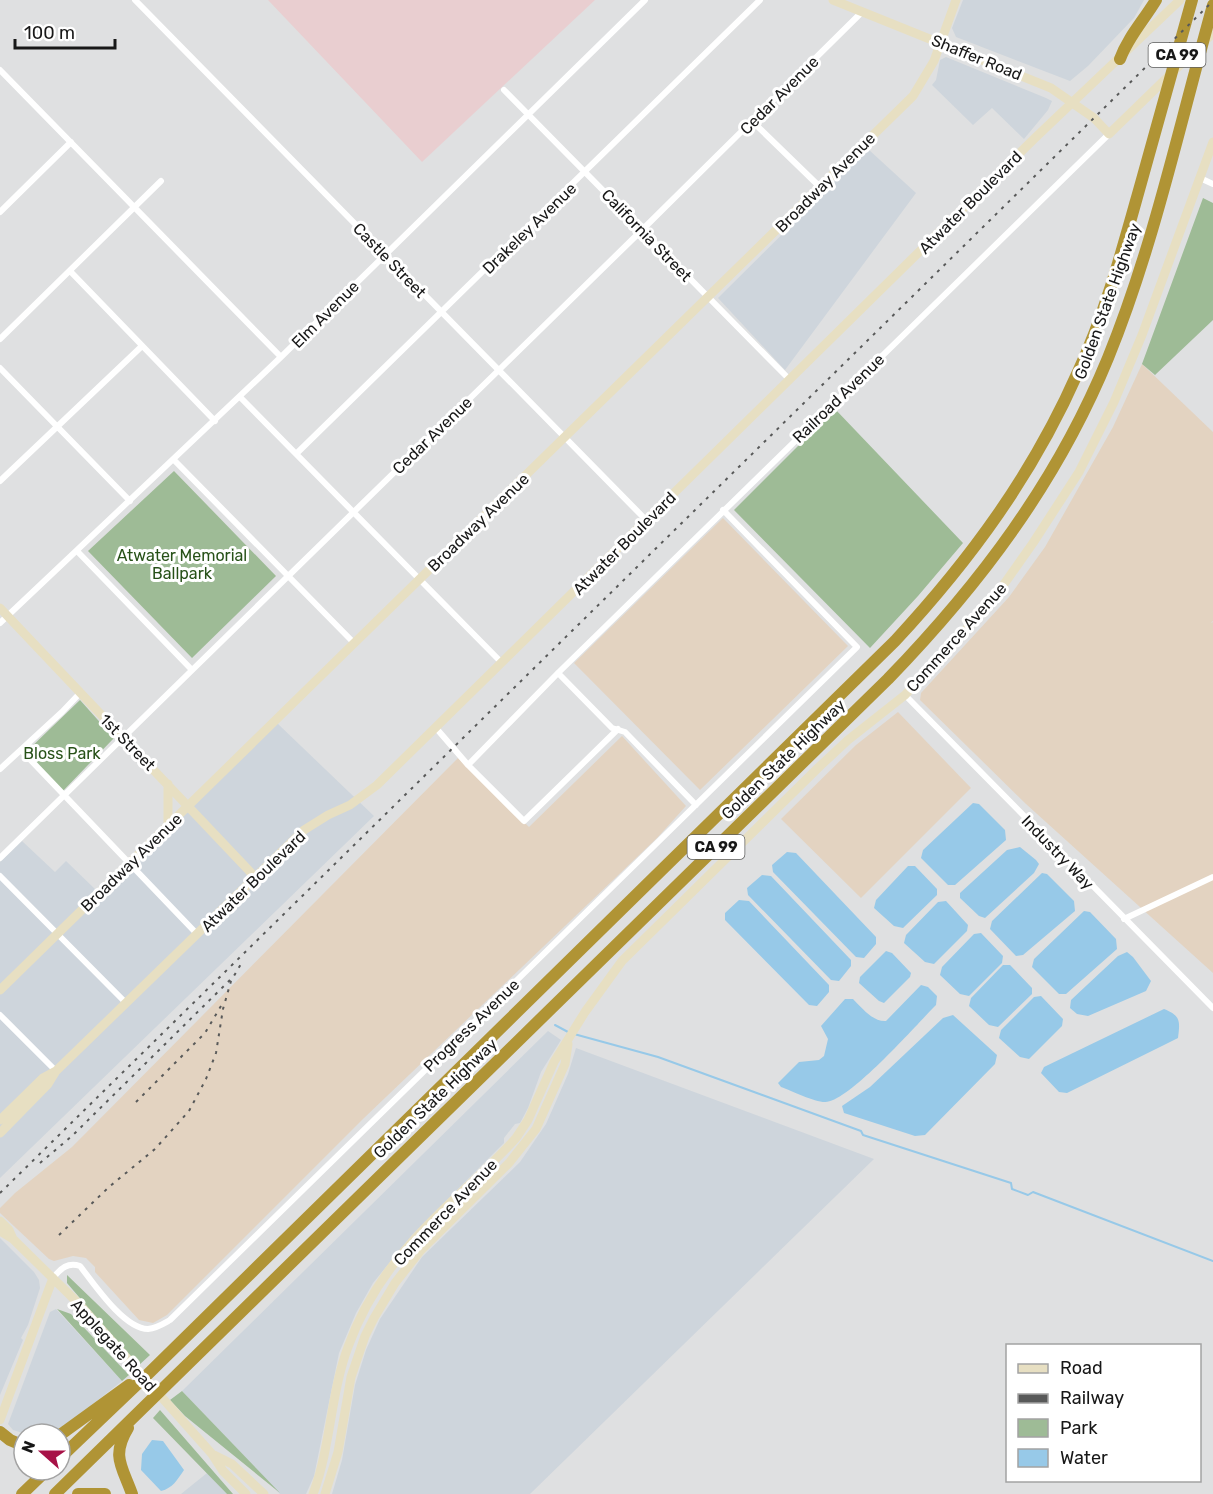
<svg xmlns="http://www.w3.org/2000/svg" width="1213" height="1494" viewBox="0 0 1213 1494" font-family="Rubik,sans-serif">
<rect width="100%" height="100%" fill="#dfe0e1"/>
<path fill="#ced5dc" d="M963,0H1144L1134,18L1088,66L1070,81L956,37L952,28Z
M946,57L1046,98L1052,101L1048,110L1024,139L992,108L973,125L932,85L936,80L940,60Z
M868,149L916,193L785,370L718,298Z
M277,723L374,816L0,1178V862L22,841L55,872L66,861L96,890Z
M548,1031L561,1040L541,1072L528,1108L520,1123L515,1124L504,1138V1143L412,1235L373,1283L356,1313L339,1353L314,1476L306,1494H280L182,1391Z
M576,1048L874,1159L530,1494H332L342,1460L355,1385L366,1350L380,1319L422,1257L520,1162L546,1124L568,1074Z
M0,1238L34,1272L39,1280L40,1288L28,1325L21,1338L23,1340L0,1395Z
M56,1309L122,1381L64,1427L46,1434H26L13,1430L8,1424L50,1312Z
M207,1473L227,1494H181Z"/>
<path fill="#e3d3c1" d="M1142,364L1213,432V621L1211,623L1213,622V973L1026,804L920,700L921,693L1009,597L1045,547L1113,427Z
M723,518L848,646L700,790L574,663Z
M898,712L971,788L861,898L781,819L856,745Z
M622,736L686,806L657,838L364,1118L167,1315L153,1323L139,1320L95,1272V1267L86,1258L73,1256L54,1261L49,1259L0,1213V1208L15,1193L72,1147L458,758L529,827Z"/>
<path fill="#e9ced0" d="M268,0H595L422,162Z"/>
<path fill="#9ebb96" d="M1203,198L1213,203V320L1155,375L1142,364Z
M835,409L963,543L918,596L870,648L734,510Z
M174,471L276,576L192,658L88,551Z
M80,700L114,738L61,793L25,753Z
M67,1275L150,1355L138,1366L67,1283Z
M57,1309L71,1314L129,1375L122,1381Z
M182,1391L280,1493L185,1416L170,1400Z
M160,1410L233,1494H227L153,1418Z"/>
<path fill="#97c9e8" d="M973,803L979,804L1005,830L1006,840L955,885H948L921,858L923,850Z
M1020,847L1036,860L1039,864L1034,873L985,918L979,916L960,898V893L1007,850Z
M787,852L796,853L876,937V944L864,958L856,957L773,872L772,865Z
M908,866H915L937,889V895L903,928L894,926L874,908L876,900Z
M1042,873L1047,874L1074,901L1075,911L1023,955L1016,956L990,929L992,921Z
M762,875L771,876L851,960V966L839,981L831,980L748,895L747,888Z
M739,900L749,901L829,985V992L817,1006L809,1005L725,920V913Z
M946,901L968,925L967,931L934,964L925,962L904,943L906,935L938,902Z
M1084,911L1090,912L1116,939L1117,949L1066,994H1059L1032,967L1034,959Z
M981,933L1003,956L1002,963L969,996L960,994L940,975L942,967L974,934Z
M886,951L892,953L911,973L910,977L884,1003L879,1001L859,983L860,977Z
M1127,952L1133,957L1151,981L1146,991L1088,1016L1077,1014L1070,1008L1071,1000L1118,956Z
M1003,965H1010L1032,988V994L998,1027L989,1025L969,1006L971,998Z
M921,985L928,987L937,996L936,1005C917,1024 848,1103 825,1102C814,1102 792,1091 781,1087L778,1083L799,1062L819,1060L824,1056L828,1039L821,1026L845,999H853C862,1008 873,1022 886,1021Z
M1041,996L1063,1019L1062,1026L1029,1059L1020,1057L999,1038L1001,1030L1034,997Z
M1164,1009C1181,1016 1180,1021 1178,1038L1164,1045L1067,1093L1059,1092L1041,1073L1044,1067Z
M953,1015L997,1055L995,1064L925,1135L915,1136L844,1113L842,1106L870,1087L943,1018Z
M152,1440L163,1441L184,1470C177,1480 173,1488 161,1491L141,1470L142,1454Z"/>
<g fill="none" stroke-linecap="round" stroke-linejoin="round">
<path stroke="#97c9e8" stroke-width="2" d="M555,1025L568,1032
M574,1034L658,1057L861,1131L863,1135L1011,1183L1012,1189L1028,1195L1033,1192L1213,1261"/>
<path stroke="#fff" stroke-width="6" d="M135,0L646,520
M0,70L281,357
M504,90L789,379
M752,121L820,187
M1200,178L1213,184
M0,212L71,142
M70,271L215,421
M0,339L161,181
M0,368L130,501
M240,397L502,663
M296,454L760,0
M174,460L354,643
M0,481L142,346
M77,551L192,670
M0,623L281,357L645,0
M558,673L612,728L625,732L696,805
M905,695L1213,1008
M436,728L468,765L524,821L618,729
M21,750L197,934
M468,765L558,673L1109,134
M0,769L62,712L81,692
M0,858L642,230L862,12
M0,876L126,1003
M1124,919L1213,877
M0,1015L56,1071
M53,1278C61,1268 68,1262 80,1266C94,1284 124,1329 148,1329C157,1328 163,1324 170,1320L857,647L723,510"/>
<path stroke="#e7dfc2" stroke-width="9" d="M833,0L1051,88L1094,118L1109,134L1213,33
M0,608L255,877
M168,784V825
M0,990L913,96L934,61L956,0
M0,1120L43,1078L56,1071
M0,1133L48,1084L56,1071L304,830L328,815L350,805L377,785L1035,138L1180,0
M0,1221L9,1230L13,1239
M0,1231L13,1239L78,1303L212,1454L223,1471L246,1494
M0,1420L53,1278
M214,1455L232,1464L264,1494
M313,1494C331,1447 330,1395 348,1347C362,1308 385,1272 412,1242C444,1205 483,1175 516,1138L528,1120L554,1062L585,1012L622,961L819,767L848,740L905,695L965,631L1002,587L1033,543L1079,472L1114,402L1142,335L1213,142
M325,1494L338,1452L351,1377L365,1336L374,1318L395,1283L421,1250L509,1163L536,1129L565,1064L568,1044"/>
<path stroke="#b09435" stroke-width="12" d="M1120,59C1128,37 1144,20 1156,0
M128,1428C111,1456 122,1466 132,1494
M0,1432L10,1440L24,1446
M60,1435L129,1385
M60,1458L148,1374L895,641C971,559 1033,474 1078,372C1106,312 1123,247 1141,183C1158,122 1175,61 1192,0
M22,1494L47,1470
M55,1494L888,679C980,584 1057,482 1108,358C1154,245 1180,123 1213,5
M78,1494H105"/>
<path stroke="#585959" stroke-width="2" stroke-dasharray="3 6" stroke-linecap="butt" d="M136,1102L205,1033L221,1006
M40,1163L72,1136L230,980
M0,1193L1213,1
M59,1235L109,1187L155,1149L189,1111L206,1079L216,1053L223,1009L231,981L241,964"/>
</g>
<g text-anchor="middle" stroke-width="6" stroke-linejoin="round" paint-order="stroke">
<g fill="#fff" stroke="#5d5d5d" stroke-width="1.5">
<rect x="1148.5" y="43" width="57" height="24" rx="4.5"/>
<rect x="687.5" y="835" width="57" height="24" rx="4.5"/>
</g>
<g font-size="15" font-weight="bold" fill="#181818">
<text x="1177" y="60">CA 99</text>
<text x="716" y="852">CA 99</text>
</g>
<g font-size="16" fill="#181818" stroke="#fff">
<text transform="translate(977 57) rotate(22)" y="6">Shaffer Road</text>
<text transform="translate(779 95) rotate(-45)" y="6">Cedar Avenue</text>
<text transform="translate(825 182) rotate(-45)" y="6">Broadway Avenue</text>
<text transform="translate(970 202) rotate(-45)" y="6">Atwater Boulevard</text>
<text transform="translate(529 228) rotate(-44)" y="6">Drakeley Avenue</text>
<text transform="translate(647 235) rotate(46)" y="6">California Street</text>
<text transform="translate(390 260) rotate(46)" y="6">Castle Street</text>
<text transform="translate(1107 301) rotate(-70)" y="6">Golden State Highway</text>
<text transform="translate(325 314) rotate(-45)" y="6">Elm Avenue</text>
<text transform="translate(838 398) rotate(-44)" y="6">Railroad Avenue</text>
<text transform="translate(432 435) rotate(-44)" y="6">Cedar Avenue</text>
<text transform="translate(478 522) rotate(-44)" y="6">Broadway Avenue</text>
<text transform="translate(624 543) rotate(-45)" y="6">Atwater Boulevard</text>
<text transform="translate(956 637) rotate(-48)" y="6">Commerce Avenue</text>
<text transform="translate(128 742) rotate(46)" y="6">1st Street</text>
<text transform="translate(783 759) rotate(-44)" y="6">Golden State Highway</text>
<text transform="translate(1058 852) rotate(46)" y="6">Industry Way</text>
<text transform="translate(131 862) rotate(-44)" y="6">Broadway Avenue</text>
<text transform="translate(253 881) rotate(-44)" y="6">Atwater Boulevard</text>
<text transform="translate(471 1025) rotate(-44)" y="6">Progress Avenue</text>
<text transform="translate(435 1098) rotate(-44)" y="6">Golden State Highway</text>
<text transform="translate(445 1212) rotate(-46)" y="6">Commerce Avenue</text>
<text transform="translate(114 1345) rotate(48)" y="6">Applegate Road</text>
</g>
<g font-size="16" fill="#275118" stroke="#fff">
<text x="182" y="561">Atwater Memorial<tspan x="182" dy="18">Ballpark</tspan></text>
<text x="62" y="759">Bloss Park</text>
</g>
</g>
<rect x="1006" y="1344" width="195" height="138" fill="#ffffff" stroke="#a3a3a3" stroke-width="1.5"/>
<rect x="1018" y="1364" width="30" height="9" fill="#e7dfc2" stroke="#a3a3a3" stroke-width="1.5"/>
<text x="1060" y="1374" font-size="18" fill="#181818">Road</text>
<rect x="1018" y="1394" width="30" height="9" fill="#585959" stroke="#a3a3a3" stroke-width="1.5"/>
<text x="1060" y="1404" font-size="18" fill="#181818">Railway</text>
<rect x="1018" y="1419" width="30" height="18" fill="#9ebb96" stroke="#a3a3a3" stroke-width="1.5"/>
<text x="1060" y="1434" font-size="18" fill="#181818">Park</text>
<rect x="1018" y="1449" width="30" height="18" fill="#97c9e8" stroke="#a3a3a3" stroke-width="1.5"/>
<text x="1060" y="1464" font-size="18" fill="#181818">Water</text>
<g transform="translate(42 1452) rotate(291)"><circle r="28" fill="#ffffff" stroke="#a3a3a3" stroke-width="1.5"/>
<path d="M0-4.5L10 22L0 15L-10 22Z" fill="#a71247"/>
<text y="-9" font-size="16" font-weight="bold" text-anchor="middle" fill="#181818">N</text>
</g>
<path d="M15 39v9h100v-9" fill="none" stroke="#181818" stroke-width="3"/>
<text x="24" y="39" font-size="18" fill="#181818" stroke="#ffffff" stroke-width="4.5" paint-order="stroke">100 m</text>
</svg>
